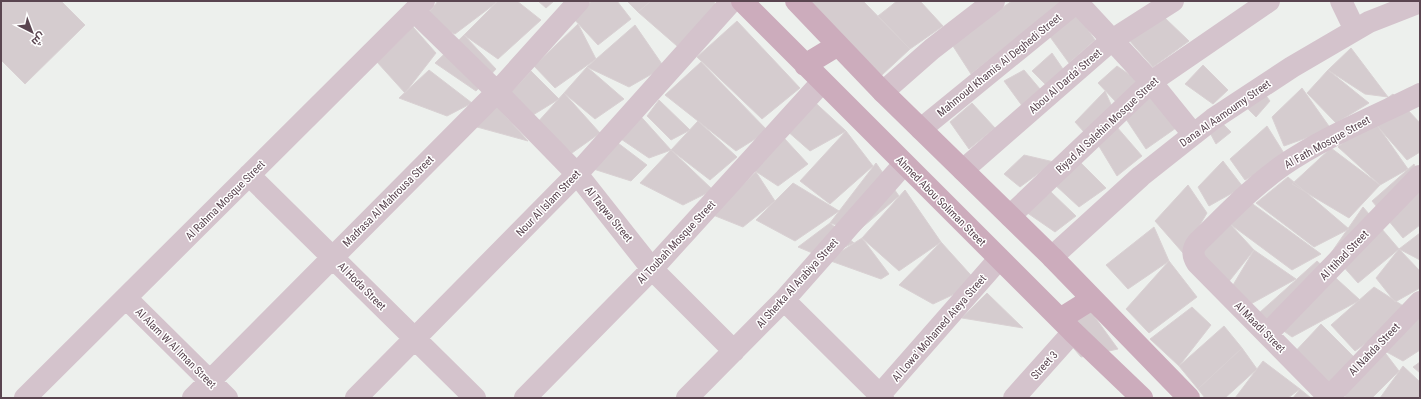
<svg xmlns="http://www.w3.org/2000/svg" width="1421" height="399" viewBox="0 0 1421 399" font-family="'Roboto Condensed',Cairo,sans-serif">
<rect width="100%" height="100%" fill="#edf0ed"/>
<path fill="#d5cccf" stroke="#d9d1d3" d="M1,1H61L85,25L25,84L1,60Z
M438,1H494L496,3L455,34L423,20Z
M498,1H517L541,20L498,59L464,35Z
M538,1H554L546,8Z
M592,1H617L631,19L598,45L573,18Z
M627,1H651L638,12Z
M651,1H713L719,8L677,46L638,12Z
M806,1H863L910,49L882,75Z
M897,1H920L943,26L910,49L878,16Z
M1012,1H1058L1061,3L971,74L951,43Z
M1077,14L1095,40L1069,63L1048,34Z
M1165,18L1189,41L1153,67L1128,39Z
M737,21L800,88L762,119L697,57Z
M578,24L596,59L555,88L534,66Z
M635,25L664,67L629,87L587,67Z
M413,27L436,53L405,93L377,62Z
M464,35L496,69L476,91L435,63Z
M1351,48L1388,97L1365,94L1328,70Z
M1052,53L1063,69L1048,87L1032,71Z
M701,62L768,131L736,151L665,95Z
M1203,65L1228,90L1213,104L1185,84Z
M1117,66L1140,82L1116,102L1098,83Z
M587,67L624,99L595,119L564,93Z
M429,70L472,103L447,116L399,98Z
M1024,70L1040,89L1023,107L1004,81Z
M1328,70L1369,103L1336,123L1307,93Z
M531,71L559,99L533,115L508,95Z
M1302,88L1331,129L1284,146L1272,117Z
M1105,91L1113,109L1084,132L1075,122Z
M484,92L528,141L455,121Z
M564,93L600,133L572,153L536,124Z
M1152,93L1176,128L1146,149L1122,113Z
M1264,93L1270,101L1256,117L1245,106Z
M1393,94L1420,123V152L1407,160L1366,113Z
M808,96L846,131L810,151L786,130Z
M659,100L690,130L671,140L647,116Z
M972,103L995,128L969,149L950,122Z
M635,110L671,150L649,158L618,137Z
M1372,118L1408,169L1380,185L1338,147Z
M698,121L737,157L710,180L671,150Z
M1222,123L1231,132L1216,144L1209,131Z
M1116,126L1142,156L1117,176L1097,143Z
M1267,126L1287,158L1245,180L1230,159Z
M846,131L873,166L830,204L800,181Z
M610,137L647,165L631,181L584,166Z
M784,138L808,164L778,186L746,165Z
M1331,148L1380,185L1349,218L1292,184Z
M671,150L713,190L683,205L640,183Z
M1024,155L1054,162L1020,187L1004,174Z
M1223,161L1243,187L1209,206L1198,187Z
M876,163L899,196L858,231L830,223Z
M1081,163L1106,188L1079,207L1054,184Z
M1414,164L1420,178V225L1403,238L1372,201Z
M756,172L775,201L743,227L713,215Z
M1288,177L1349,229L1314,247L1256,203Z
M793,183L839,211L795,241L756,220Z
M1188,185L1207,213L1183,253L1155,221Z
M905,190L941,242L899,271L862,238Z
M1051,192L1076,216L1055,232L1026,212Z
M1250,202L1321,254L1292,270L1230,224Z
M1363,207L1399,249L1358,283L1331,253Z
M830,223L854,243L822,257L798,247Z
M1230,224L1254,250L1227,284L1193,254Z
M1154,227L1169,261L1128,289L1106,265Z
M1420,233V260L1399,249Z
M862,238L889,274L881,279L828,260Z
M941,242L978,283L933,304L899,285Z
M1399,249L1420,271V288L1395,302L1376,278Z
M1254,250L1296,279L1249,305L1233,285Z
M1169,261L1197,297L1149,333L1126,309Z
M1317,261L1360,300L1292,337L1259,313Z
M1374,287L1411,311L1355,351L1331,325Z
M987,293L1023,328L962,318Z
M1192,307L1211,325L1179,366L1150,339Z
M1089,309L1118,349L1081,357L1058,330Z
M1420,317V350L1403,361L1383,350Z
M1321,324L1355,358L1330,384L1290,357Z
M1224,326L1242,348L1198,389L1179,366Z
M1242,348L1257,369L1225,398H1205L1198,389Z
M1383,350L1399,371L1372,398H1347L1343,394Z
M1263,361L1300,389L1288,398H1235Z
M1420,362V373L1413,367Z
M1403,366L1420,382V398H1380Z
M1300,389L1311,398H1293Z"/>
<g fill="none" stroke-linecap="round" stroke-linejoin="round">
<path stroke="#d4c3cc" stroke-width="22" d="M1076,1L1151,82L1193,134
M1341,1L1355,30
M414,11L497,92L577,174L652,269L734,351
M883,92L932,49L994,1
M921,129L1078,1
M963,170L1112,40L1173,1
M249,175L475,398
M1010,216L1151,82L1269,1
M1052,257L1141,176L1213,119L1292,67L1369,22L1420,2
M126,298L227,398
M784,300L883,398
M1267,334L1420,176
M1329,397L1420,302
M25,398L424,1
M193,398L497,92L579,1
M356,398L577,174L732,1
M525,398L652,269L822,82
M687,398L784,300L904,164
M877,398L999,259
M1014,398L1073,332
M1330,398L1197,263C1192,255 1192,249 1198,242C1225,216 1251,188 1282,166C1324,137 1374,117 1420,94"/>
<path stroke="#ccacbc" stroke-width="22" d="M742,1L1073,332L1142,398
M796,1L883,92L1052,257L1189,398
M805,65L838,45
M1060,319L1092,299"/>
</g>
<g text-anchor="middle" stroke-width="3" stroke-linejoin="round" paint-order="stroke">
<g font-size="11" fill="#5a4550" stroke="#fff">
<text transform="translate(999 65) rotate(-39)" y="4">Mahmoud Khamis Al Deghedi Street</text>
<text transform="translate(1065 81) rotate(-41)" y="4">Abou Al Darda' Street</text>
<text transform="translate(1225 113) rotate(-35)" y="4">Dana Al Aamoumy Street</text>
<text transform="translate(1107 125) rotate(-43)" y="4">Riyad Al Salehin Mosque Street</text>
<text transform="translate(1327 142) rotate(-29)" y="4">Al Fath Mosque Street</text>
<text transform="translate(225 200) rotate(-45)" y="4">Al Rahma Mosque Street</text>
<text transform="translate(388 201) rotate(-45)" y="4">Madrasa Al Mahrousa Street</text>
<text transform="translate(941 201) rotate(45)" y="4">Ahmed Abou Soliman Street</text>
<text transform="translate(548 203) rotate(-46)" y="4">Nour Al Islam Street</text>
<text transform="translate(609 214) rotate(51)" y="4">Al Taqwa Street</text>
<text transform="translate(676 242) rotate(-47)" y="4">Al Toubah Mosque Street</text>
<text transform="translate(1344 255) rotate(-46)" y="4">Al Itihad Street</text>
<text transform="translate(797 283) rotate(-48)" y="4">Al Sherka Al Arabiya Street</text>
<text transform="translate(362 286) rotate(45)" y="4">Al Hoda Street</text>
<text transform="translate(1260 327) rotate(45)" y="4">Al Maadi Street</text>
<text transform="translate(939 328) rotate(-49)" y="4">Al Lowa' Mohamed Ateya Street</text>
<text transform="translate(176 348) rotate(45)" y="4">Al Alam W Al Iman Street</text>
<text transform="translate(1374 349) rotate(-46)" y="4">Al Nahda Street</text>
<text transform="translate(1044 365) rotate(-48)" y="4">Street 3</text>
</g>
</g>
<rect width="1421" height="399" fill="none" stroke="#5a4550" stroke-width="4"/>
<g transform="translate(32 32) rotate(138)" stroke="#ffffff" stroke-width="3" paint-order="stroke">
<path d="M0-3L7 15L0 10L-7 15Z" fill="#5a4550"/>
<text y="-6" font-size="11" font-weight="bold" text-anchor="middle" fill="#5a4550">ش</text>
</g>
</svg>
